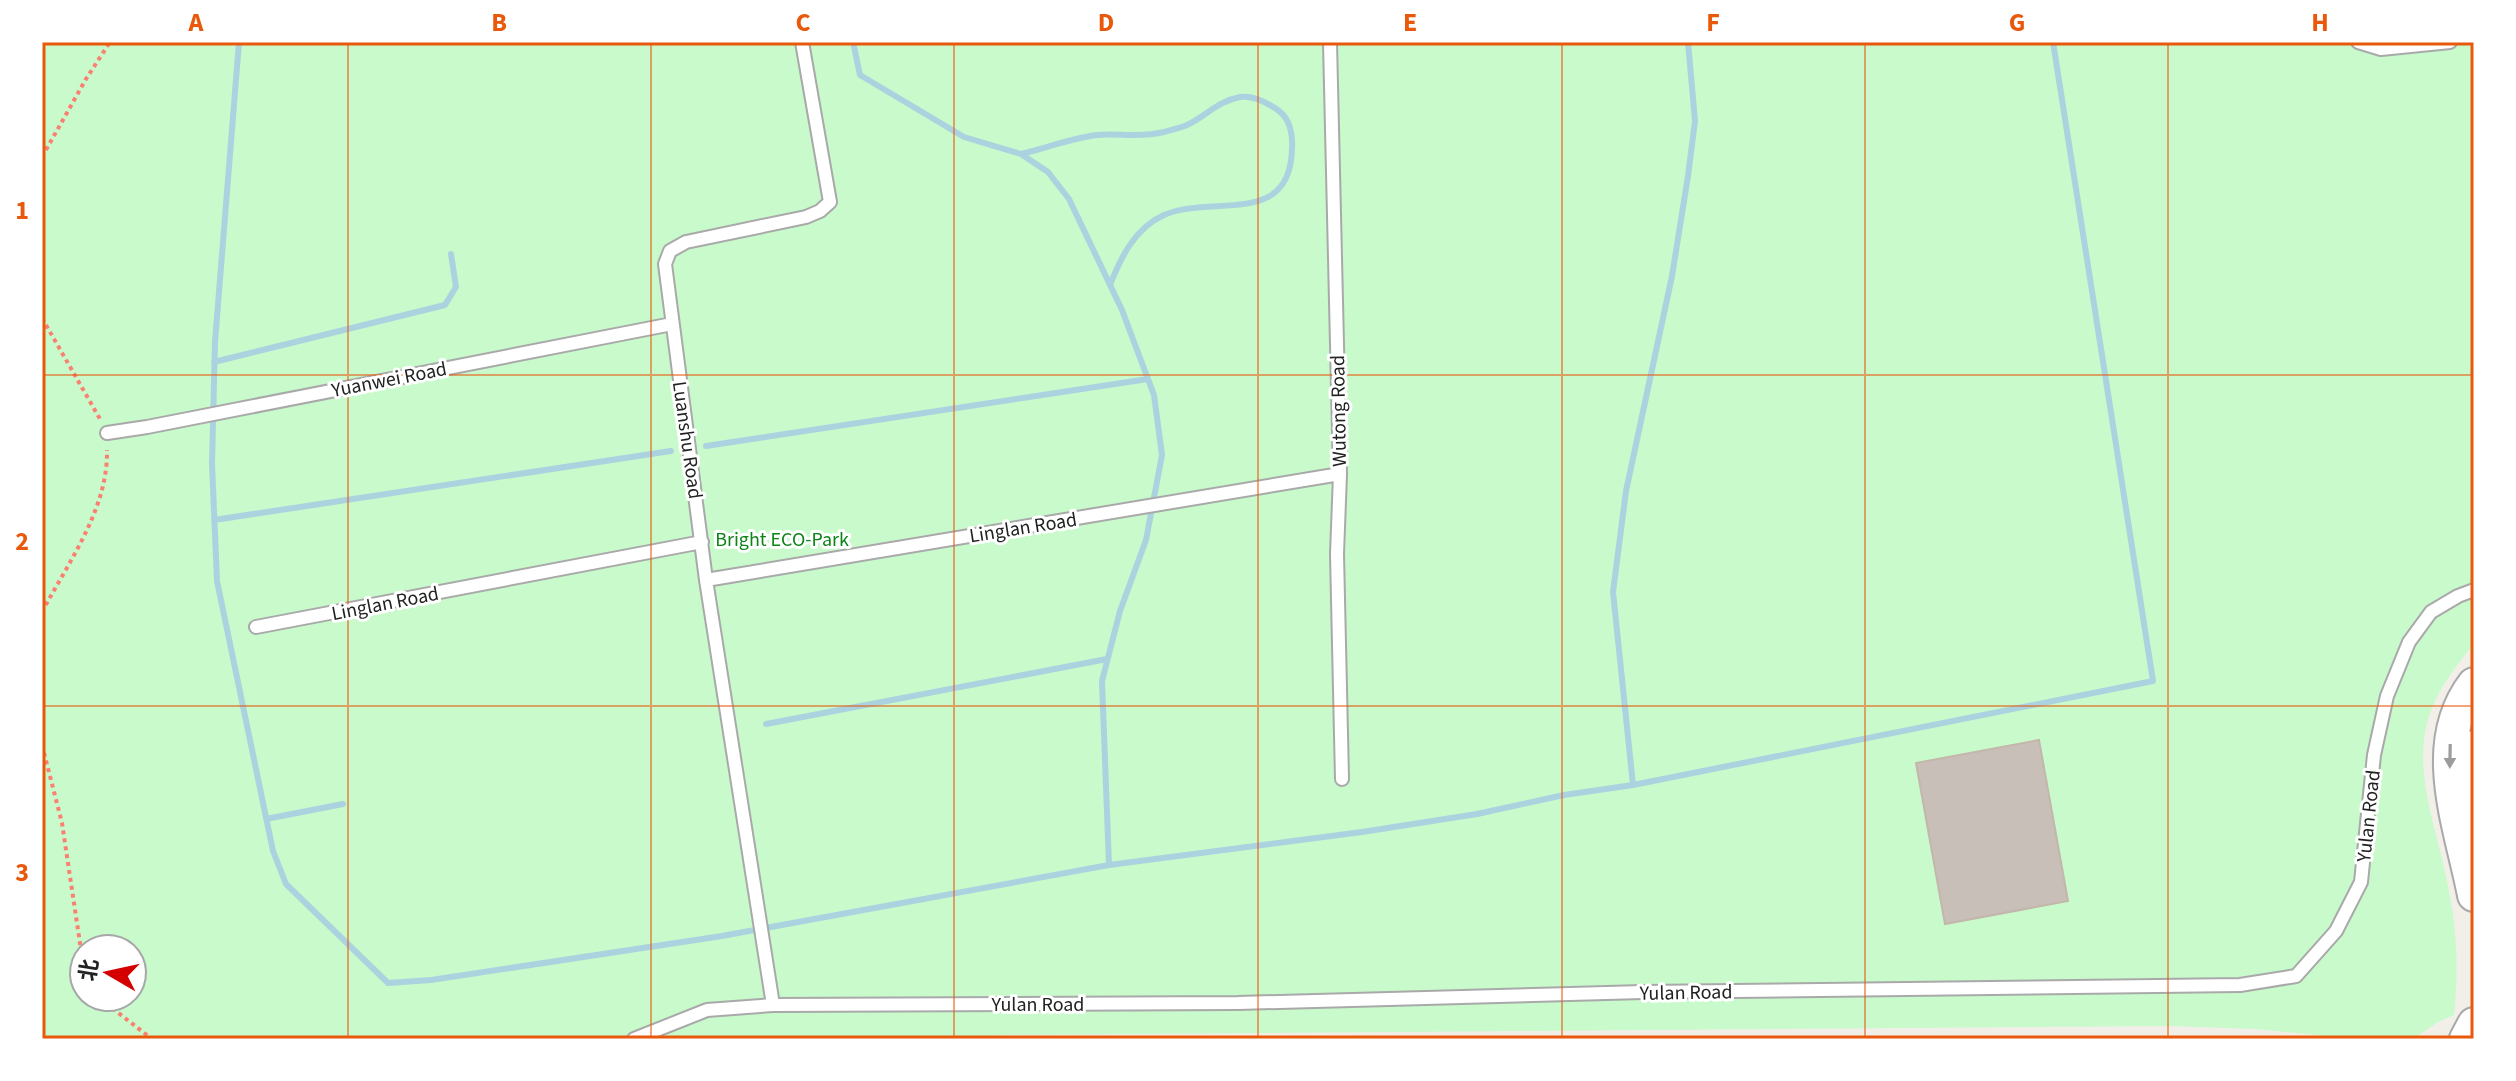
<svg xmlns="http://www.w3.org/2000/svg" width="2516" height="1081" viewBox="0 0 2516 1081" font-family="'Source Sans 3','Noto Sans SC',sans-serif">
<rect width="100%" height="100%" fill="#f2efe9"/>
<path fill="#c8facc" fill-rule="evenodd" d="M42,42H2474V644C2454,668 2435,693 2427,723C2414,775 2437,830 2447,881C2457,929 2459,966 2454,1015L2438,1022L2413,1039H2358L2255,1029L2170,1026L1012,1035L849,1039H42ZM84,949H132V997H84Z"/>
<g fill="none" stroke-linecap="round" stroke-linejoin="round">
<path stroke="#aad3df" stroke-width="6" d="M239,42L215,342L212,464L217,581L273,851L286,884L388,983L431,980L722,936L1109,865L1362,832L1477,814L1564,795L1633,785L1613,592L1626,491L1672,276L1688,176L1695,121L1688,42
M853,42L860,75L964,137L1021,154L1048,172L1069,199L1122,310L1154,395L1162,455L1146,540L1120,611L1102,681L1109,865
M1021,154C1047,148 1071,138 1097,135C1119,133 1141,138 1164,132C1171,130 1180,128 1187,125C1206,116 1218,101 1240,97C1253,95 1268,103 1279,111C1290,119 1293,135 1292,149C1290,228 1213,194 1164,215C1135,228 1121,257 1110,285
M214,362L445,305L456,287L451,254
M706,446L1148,379
M214,520L671,451
M766,724L1107,659
M1633,785L2153,681L2053,42
M266,819L343,804"/>
</g>
<path fill="#c7bfb8" stroke="#c4b6ab" stroke-width="2" d="M2039,740L2068,901L1945,924L1916,763Z"/>
<g fill="none" stroke-linecap="round" stroke-linejoin="round">
<g stroke="#a9a9a9" stroke-width="16">
<path id="service" d="M1330,42L1340,474L1337,554L1342,779
M2358,42L2381,49L2450,42
M107,433L147,427L672,324
M706,580L1340,474
M256,627L702,542
M773,1005L706,580L665,264L670,251L686,242L806,217L820,211L830,202L802,42
M634,1039L707,1010L773,1005L1238,1003L1643,992L2240,985L2296,976L2336,931L2361,882L2374,755L2387,696L2409,642L2431,612L2458,596L2474,590"/>
</g>
<g stroke="#a9a9a9" stroke-width="36">
<path id="tertiary" d="M2474,684C2427,745 2461,827 2474,895
M2474,747L2472,760L2474,793
M2466,1039L2474,1024"/>
</g>
<path stroke="#fa8072" stroke-width="4" stroke-dasharray="4 4" stroke-linecap="butt" d="M42,157L86,79L110,42
M42,318L100,419
M42,612C69,561 108,509 107,450
M42,745L62,823L84,970
M101,997L112,1008L152,1039"/>
<use href="#service" stroke="#fff" stroke-width="12"/>
<use href="#tertiary" stroke="#fff" stroke-width="32"/>
</g>
<defs><path id="oneway-solid" d="M-6-.8H1V-3.2L6.5 0L1 3.2V.8H-6Z" transform="scale(2)"/></defs>
<use fill="#9c9c9c" href="#oneway-solid" transform="translate(2450 756) rotate(91)"/>
<path fill="none" stroke="#e8590c" stroke-width="2" stroke-opacity="0.55" d="M348,42V1039M651,42V1039M954,42V1039M1258,42V1039M1562,42V1039M1865,42V1039M2168,42V1039M42,375H2474M42,706H2474"/>
<g text-anchor="middle" stroke-width="6" stroke-linejoin="round" paint-order="stroke">
<g font-size="20" fill="#222" stroke="#fff">
<text transform="translate(389 379) rotate(-11)" y="7">Yuanwei Road</text>
<text transform="translate(1338 411) rotate(-91)" y="7">Wutong Road</text>
<text transform="translate(688 440) rotate(82)" y="7">Luanshu Road</text>
<text transform="translate(1023 527) rotate(-9)" y="7">Linglan Road</text>
<text transform="translate(385 603) rotate(-11)" y="7">Linglan Road</text>
<text transform="translate(2368 816) rotate(-84)" y="7">Yulan Road</text>
<text transform="translate(1686 992) rotate(-1)" y="7">Yulan Road</text>
<text x="1038" y="1011">Yulan Road</text>
</g>
<g font-size="20" fill="#0c8416" stroke="#fff">
<text x="782" y="546">Bright ECO-Park</text>
</g>
</g>
<rect width="2516" height="1081" fill="none" stroke="#ffffff" stroke-width="88"/>
<g transform="translate(108 973) rotate(279)"><circle r="38" fill="#ffffff" stroke="#a7a7a7" stroke-width="2"/>
<path d="M0-6L14 30L0 20L-14 30Z" fill="#d40000"/>
<text y="-12" font-size="22" font-weight="bold" text-anchor="middle" fill="#222222">北</text>
</g>
<rect x="44" y="44" width="2428" height="993" fill="none" stroke="#e8590c" stroke-width="3"/>
<g font-size="26" text-anchor="middle" font-weight="bold" fill="#e8590c">
<text x="196" y="31">A</text>
<text x="499" y="31">B</text>
<text x="803" y="31">C</text>
<text x="1106" y="31">D</text>
<text x="1410" y="31">E</text>
<text x="1713" y="31">F</text>
<text x="2017" y="31">G</text>
<text x="2320" y="31">H</text>
<text x="22" y="219">1</text>
<text x="22" y="550">2</text>
<text x="22" y="881">3</text>
</g>
</svg>
